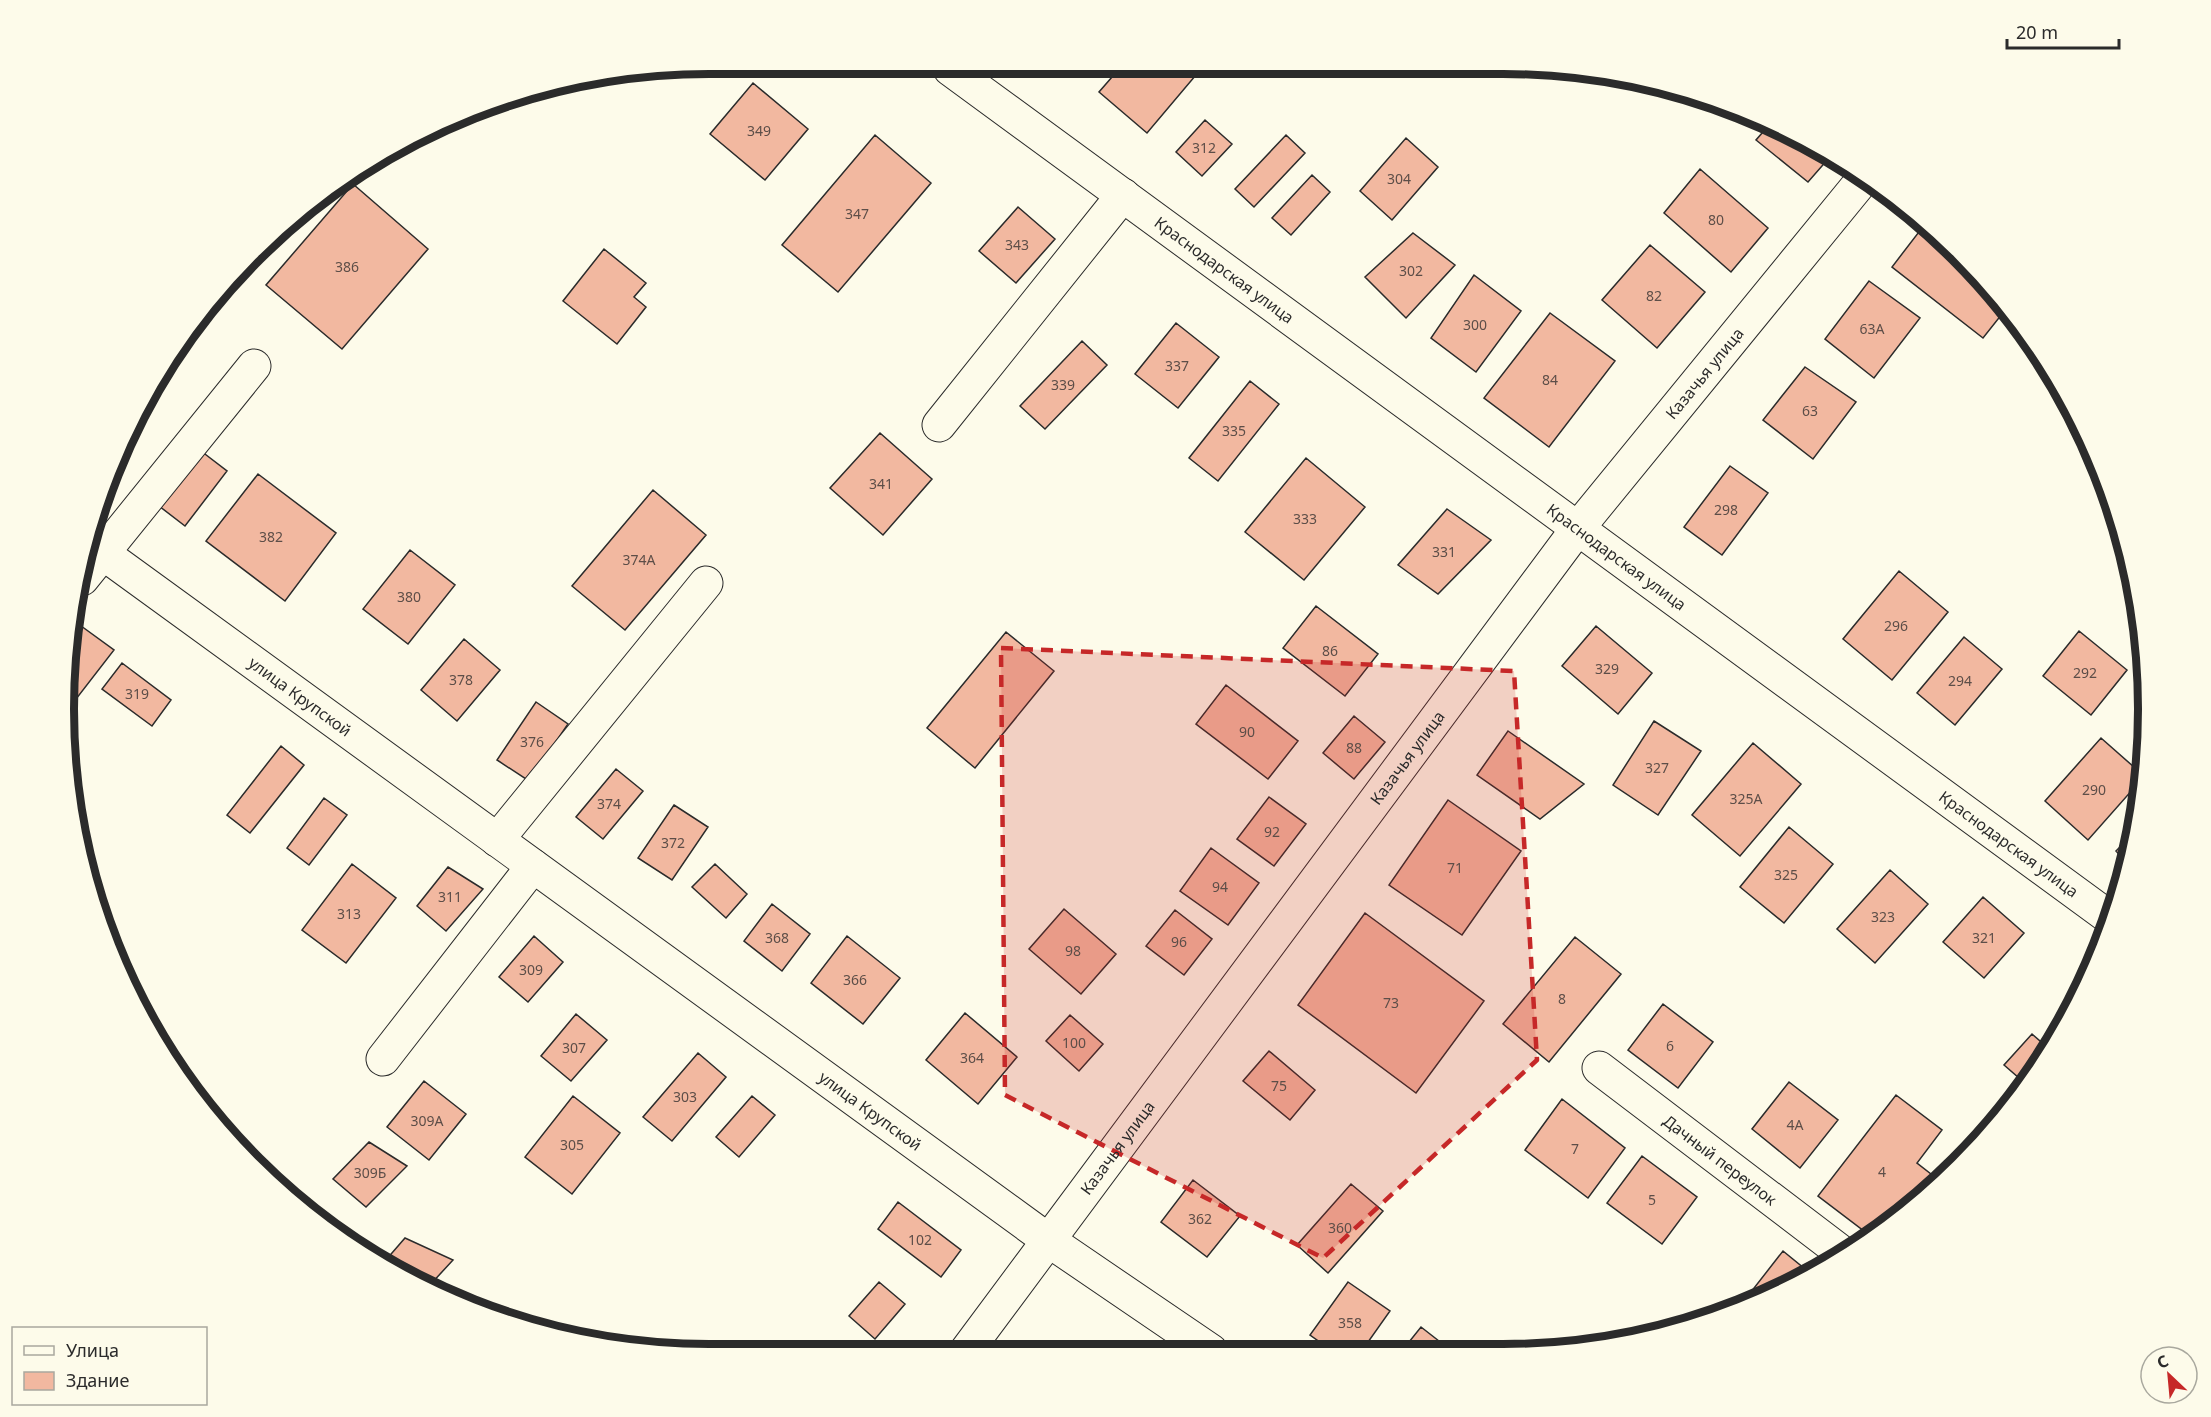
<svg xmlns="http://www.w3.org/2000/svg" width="2211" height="1417" viewBox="0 0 2211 1417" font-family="'Noto Sans',sans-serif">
<rect width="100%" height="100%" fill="#fdfbea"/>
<path fill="#f2b8a0" stroke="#2b2b2b" stroke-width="1.5" d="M1119,69H1201L1147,133L1099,92Z
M753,83L808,129L765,180L710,134Z
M1205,120L1232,144L1202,176L1176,152Z
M1770,124L1829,158L1808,182L1756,140Z
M875,135L931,183L838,292L782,245Z
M1286,135L1305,153L1254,207L1235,189Z
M1406,138L1438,167L1392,220L1360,191Z
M1700,169L1768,228L1731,272L1664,213Z
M1312,175L1330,192L1291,235L1272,218Z
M353,184L428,249L342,349L266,285Z
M1018,207L1055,239L1016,283L979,251Z
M1925,224L1988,283L2006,309L1983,338L1892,267Z
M1413,233L1455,265L1406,318L1365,277Z
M1650,245L1705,292L1657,348L1602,300Z
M604,249L646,283L634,297L646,307L617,344L563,301Z
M1474,275L1521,311L1476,372L1431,338Z
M1869,281L1920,318L1874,378L1825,339Z
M1550,313L1615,361L1549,447L1484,398Z
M1176,323L1219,357L1178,408L1135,374Z
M1082,341L1107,365L1045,429L1020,406Z
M1805,367L1856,402L1813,459L1763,420Z
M1250,381L1279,404L1218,481L1189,458Z
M880,433L932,479L883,535L830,488Z
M201,451L227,471L185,526L159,506Z
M1306,458L1365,507L1304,580L1245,532Z
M1730,466L1768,493L1722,555L1684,527Z
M258,474L336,533L285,601L206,541Z
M653,490L706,535L625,630L572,586Z
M1447,509L1491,540L1438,594L1398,565Z
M410,550L455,585L408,644L363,609Z
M1899,571L1948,612L1892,680L1843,639Z
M1316,606L1378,654L1345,696L1283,648Z
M77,623L114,650L66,712L64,667L72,630Z
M1596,626L1652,673L1618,714L1562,666Z
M2079,631L2127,670L2091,715L2043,676Z
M1006,632L1054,671L975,768L927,728Z
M1964,637L2002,669L1955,725L1917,693Z
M464,639L500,670L457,721L421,690Z
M122,663L171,700L152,726L102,689Z
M1226,685L1298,741L1268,779L1196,724Z
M536,702L568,724L529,781L497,760Z
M1354,716L1385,742L1354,779L1323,753Z
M1654,721L1701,751L1658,815L1613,785Z
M1508,731L1584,784L1540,819L1477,775Z
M2101,738L2143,775L2142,779L2088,840L2045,801Z
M1753,743L1801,784L1740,856L1692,815Z
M281,746L304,765L250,833L227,815Z
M616,769L643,791L603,839L576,817Z
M1269,797L1306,824L1274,866L1237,839Z
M324,798L347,815L309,865L287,848Z
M1448,800L1521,851L1462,935L1389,885Z
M674,805L708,827L672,880L638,858Z
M1789,827L1833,864L1784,923L1740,887Z
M2133,834L2128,864L2116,851Z
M1211,848L1259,883L1228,925L1180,891Z
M352,864L396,898L346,963L302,930Z
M715,864L747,894L726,918L692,887Z
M448,867L483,889L446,931L417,906Z
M1890,870L1928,904L1875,963L1837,929Z
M1983,897L2024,933L1984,978L1943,942Z
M772,904L810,934L782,971L744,941Z
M1064,909L1116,954L1081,994L1029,949Z
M1175,910L1212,939L1184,975L1146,946Z
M1365,913L1484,1001L1416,1093L1298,1005Z
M534,936L563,962L528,1002L499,977Z
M847,936L900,978L863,1024L811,983Z
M1575,937L1621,974L1549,1062L1503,1024Z
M1663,1004L1713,1042L1678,1088L1628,1050Z
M965,1013L1017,1057L978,1104L926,1060Z
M576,1014L607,1040L571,1081L541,1056Z
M1070,1015L1103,1044L1079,1071L1046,1041Z
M2032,1034L2048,1048L2026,1084L2004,1065Z
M1269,1051L1315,1090L1290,1120L1243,1081Z
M698,1053L726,1077L672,1141L643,1117Z
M424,1081L466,1114L429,1160L387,1127Z
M1789,1082L1838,1120L1800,1168L1752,1129Z
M1896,1095L1942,1130L1917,1163L1940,1181L1928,1194L1868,1234L1818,1196Z
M573,1096L620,1133L572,1194L525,1157Z
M752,1096L775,1115L739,1157L716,1137Z
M1562,1099L1625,1148L1588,1198L1525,1150Z
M369,1142L407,1166L366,1207L333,1179Z
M1642,1156L1697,1197L1662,1244L1607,1203Z
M1193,1180L1240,1216L1207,1257L1161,1222Z
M1351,1184L1383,1211L1328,1273L1297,1245Z
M898,1202L961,1250L941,1277L878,1229Z
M405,1238L453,1260L429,1286L385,1261Z
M1783,1251L1810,1273L1788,1287L1740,1306Z
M879,1282L905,1304L875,1339L849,1316Z
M1348,1282L1390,1311L1361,1352H1334L1310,1335Z
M1421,1327L1453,1352H1401Z"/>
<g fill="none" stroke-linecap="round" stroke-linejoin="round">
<g stroke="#2b2b2b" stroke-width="35">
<g id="minor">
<path id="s1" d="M950,69L2110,918"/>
<path d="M939,425L1123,195"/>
<path id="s2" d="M89,543L1048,1240L1211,1351"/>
<path d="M82,579L254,366"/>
<path d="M497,840L706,583"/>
<path d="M383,1059L533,866"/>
<path id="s3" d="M1599,1068L1841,1252"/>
<path id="s4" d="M967,1350L1578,528L1864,178"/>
</g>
</g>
<use href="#minor" stroke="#fdfbea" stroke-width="33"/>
</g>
<path fill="#c62828" fill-opacity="0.2" stroke="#c62828" stroke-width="4.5" stroke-dasharray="12 8" stroke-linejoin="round" d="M1001,648L1514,671L1537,1060L1323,1258L1005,1095Z"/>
<g text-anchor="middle" stroke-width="4.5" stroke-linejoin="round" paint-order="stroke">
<g font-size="14" fill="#5d4e48">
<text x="759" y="136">349</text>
<text x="1204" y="153">312</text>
<text x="1399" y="184">304</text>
<text x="857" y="219">347</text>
<text x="1716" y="225">80</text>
<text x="1017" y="250">343</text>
<text x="347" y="272">386</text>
<text x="1411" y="276">302</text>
<text x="1654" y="301">82</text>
<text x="1475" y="330">300</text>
<text x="1872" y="334">63А</text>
<text x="1177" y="371">337</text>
<text x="1550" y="385">84</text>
<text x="1063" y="390">339</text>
<text x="1810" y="416">63</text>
<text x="1234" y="436">335</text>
<text x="881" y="489">341</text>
<text x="1726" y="515">298</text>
<text x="1305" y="524">333</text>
<text x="271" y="542">382</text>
<text x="1444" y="557">331</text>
<text x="639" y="565">374А</text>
<text x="409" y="602">380</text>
<text x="1896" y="631">296</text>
<text x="1330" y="656">86</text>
<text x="1607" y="674">329</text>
<text x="2085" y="678">292</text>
<text x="461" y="685">378</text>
<text x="1960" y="686">294</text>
<text x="137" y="699">319</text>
<text x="1247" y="737">90</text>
<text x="532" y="747">376</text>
<text x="1354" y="753">88</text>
<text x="1657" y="773">327</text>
<text x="2094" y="795">290</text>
<text x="1746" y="804">325А</text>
<text x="609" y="809">374</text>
<text x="1272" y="837">92</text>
<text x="673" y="848">372</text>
<text x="1455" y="873">71</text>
<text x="1786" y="880">325</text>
<text x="1220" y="892">94</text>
<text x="450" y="902">311</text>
<text x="349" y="919">313</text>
<text x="1883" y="922">323</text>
<text x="777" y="943">368</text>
<text x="1984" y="943">321</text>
<text x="1179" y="947">96</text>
<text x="1073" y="956">98</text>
<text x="531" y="975">309</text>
<text x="855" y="985">366</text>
<text x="1562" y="1004">8</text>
<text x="1391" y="1008">73</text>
<text x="1074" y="1048">100</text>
<text x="1670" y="1051">6</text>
<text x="574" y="1053">307</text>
<text x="972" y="1063">364</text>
<text x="1279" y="1091">75</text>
<text x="685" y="1102">303</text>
<text x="427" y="1126">309А</text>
<text x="1795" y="1130">4А</text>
<text x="572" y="1150">305</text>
<text x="1575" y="1154">7</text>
<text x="1882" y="1177">4</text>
<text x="370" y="1178">309Б</text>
<text x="1652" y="1205">5</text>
<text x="1200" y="1224">362</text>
<text x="1340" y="1233">360</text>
<text x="920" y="1245">102</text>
<text x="1350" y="1328">358</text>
</g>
<g font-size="16" fill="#2b2b2b" stroke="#fdfbea">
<text dy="6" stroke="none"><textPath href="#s1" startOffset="340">Краснодарская улица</textPath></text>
<text dy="6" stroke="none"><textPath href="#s4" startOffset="1224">Казачья улица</textPath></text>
<text dy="6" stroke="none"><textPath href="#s1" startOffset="826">Краснодарская улица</textPath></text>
<text dy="6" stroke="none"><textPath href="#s2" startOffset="261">улица Крупской</textPath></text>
<text dy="6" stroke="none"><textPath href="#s4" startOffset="738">Казачья улица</textPath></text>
<text dy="6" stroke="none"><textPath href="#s1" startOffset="1312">Краснодарская улица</textPath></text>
<text dy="6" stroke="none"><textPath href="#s2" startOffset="966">улица Крупской</textPath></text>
<text dy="6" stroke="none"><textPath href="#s4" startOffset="252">Казачья улица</textPath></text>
<text dy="6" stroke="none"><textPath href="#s3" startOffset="152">Дачный переулок</textPath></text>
</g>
</g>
<path d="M0 0H2211V1417H0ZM709 74H1503A635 635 0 0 1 2138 709V709A635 635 0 0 1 1503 1344H709A635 635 0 0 1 74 709V709A635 635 0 0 1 709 74Z" fill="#fdfbea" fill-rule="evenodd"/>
<path fill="none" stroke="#2b2b2b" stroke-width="8" d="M709 74H1503A635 635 0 0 1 2138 709V709A635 635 0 0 1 1503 1344H709A635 635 0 0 1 74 709V709A635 635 0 0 1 709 74Z"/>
<rect x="12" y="1327" width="195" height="78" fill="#fdfbea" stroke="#a9a89e" stroke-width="1.5"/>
<rect x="24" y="1346" width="30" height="9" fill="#fdfbea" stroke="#a9a89e" stroke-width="1.5"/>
<text x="66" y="1357" font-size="18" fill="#2b2b2b">Улица</text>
<rect x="24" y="1372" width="30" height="18" fill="#f2b8a0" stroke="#a9a89e" stroke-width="1.5"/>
<text x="66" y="1387" font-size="18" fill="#2b2b2b">Здание</text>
<g transform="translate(2169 1375) rotate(334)"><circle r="28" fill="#fdfbea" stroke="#a9a89e" stroke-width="1.5"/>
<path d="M0-4.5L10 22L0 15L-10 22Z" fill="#c62828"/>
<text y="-9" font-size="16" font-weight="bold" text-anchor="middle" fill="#2b2b2b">С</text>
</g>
<path d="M2007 39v9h112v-9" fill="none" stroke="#2b2b2b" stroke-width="3"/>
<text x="2016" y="39" font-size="18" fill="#2b2b2b" stroke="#fdfbea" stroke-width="4.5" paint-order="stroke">20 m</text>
</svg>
